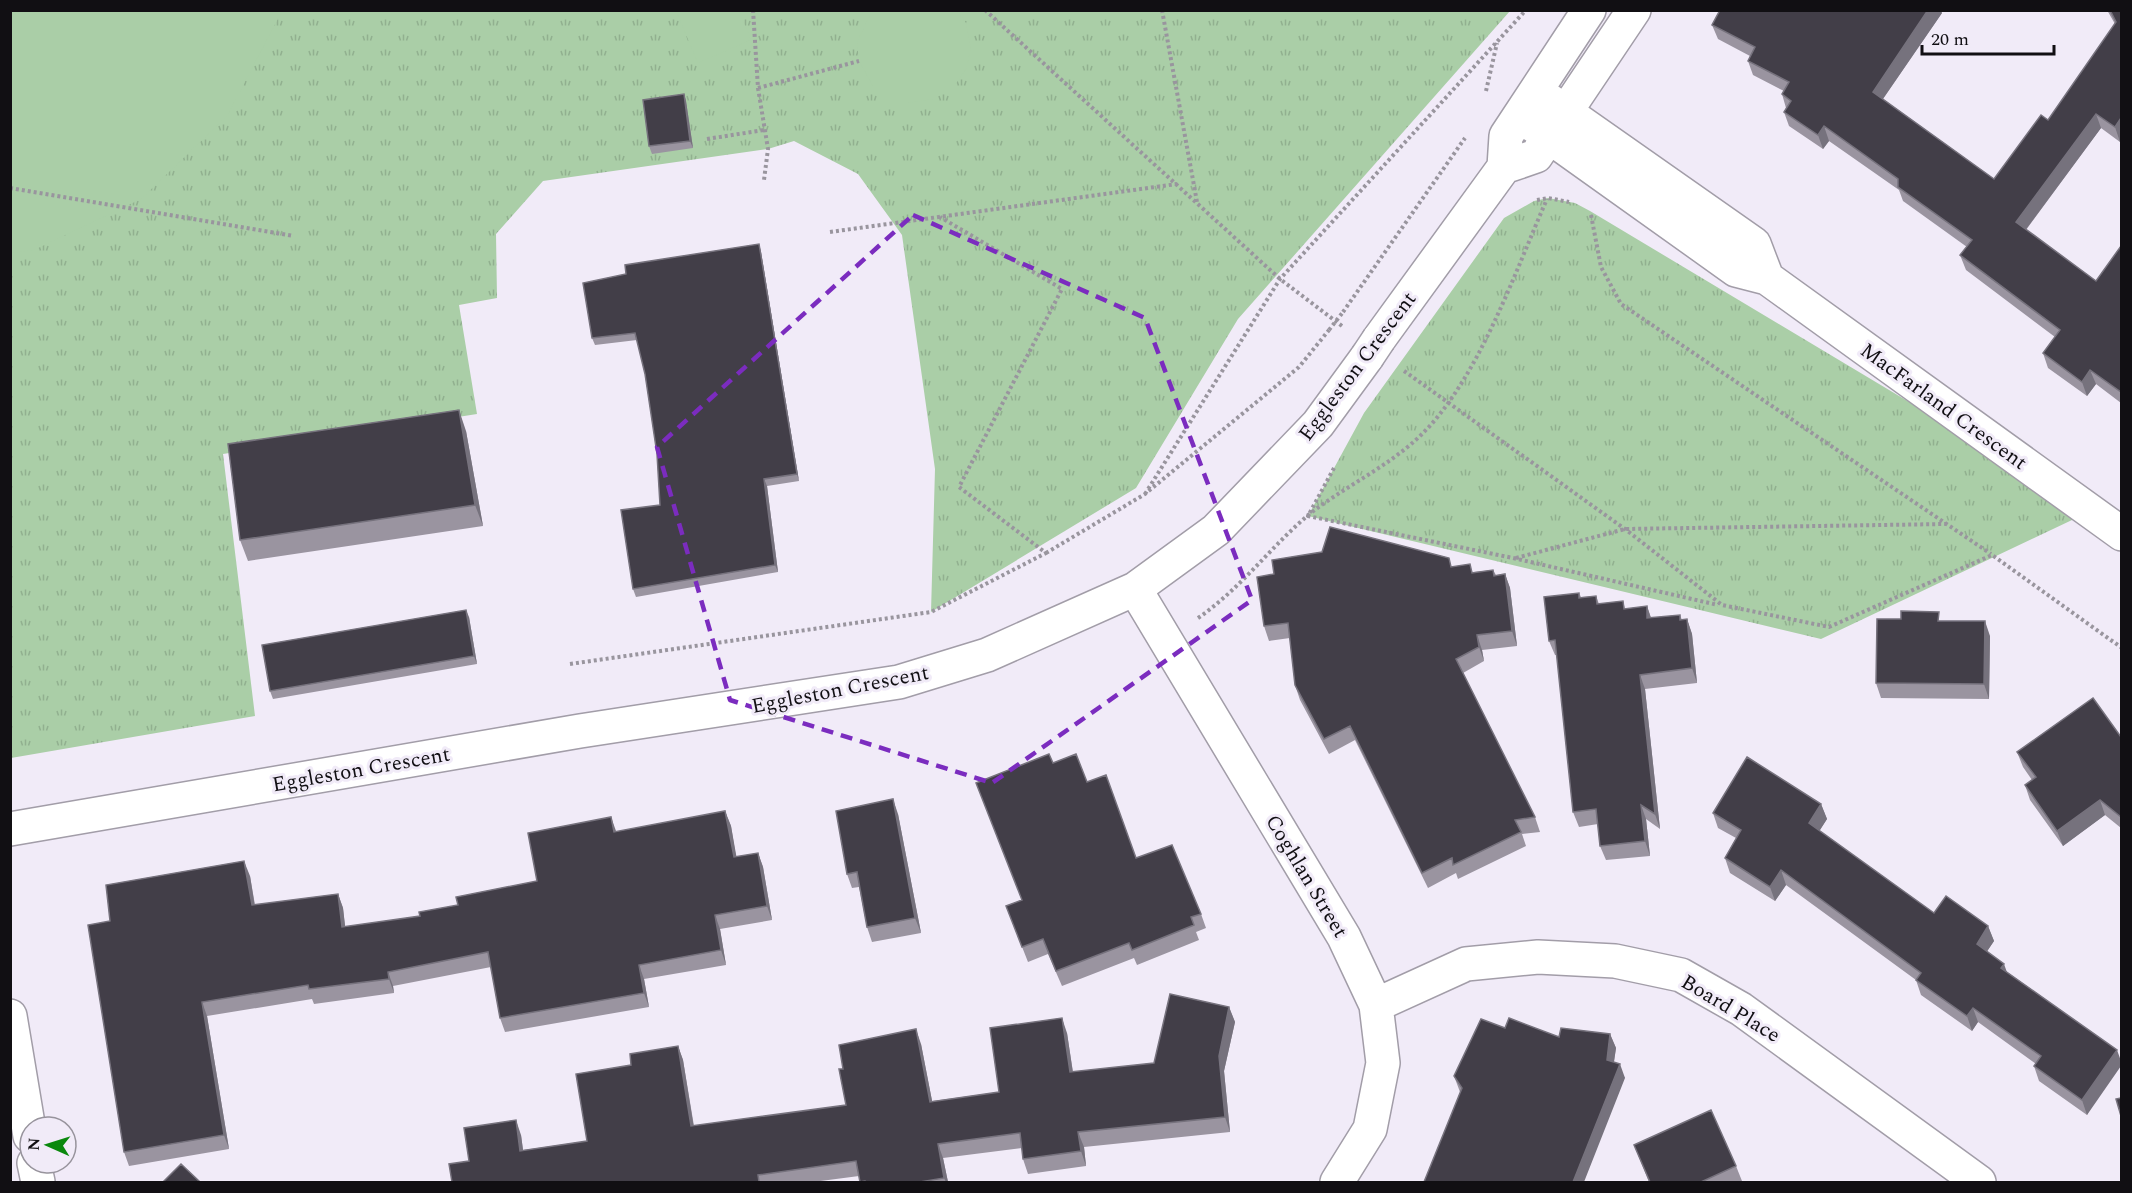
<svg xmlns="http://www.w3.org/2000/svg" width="2132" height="1193" viewBox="0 0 2132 1193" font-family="Spectral,serif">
<defs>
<pattern id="grass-tufts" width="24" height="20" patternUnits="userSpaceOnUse" patternTransform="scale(1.5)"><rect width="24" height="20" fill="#aacea7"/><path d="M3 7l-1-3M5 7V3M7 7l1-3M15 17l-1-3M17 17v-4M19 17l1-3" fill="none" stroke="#91b08f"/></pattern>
</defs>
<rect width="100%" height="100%" fill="#f1ebf8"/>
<path fill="url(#grass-tufts)" d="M11,11H1510L1238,319L1136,488L931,612L935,469L902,235L858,174L794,141L768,149L543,181L496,234L497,298L459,305L477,414L223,454L255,716L11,758Z
M1548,198L1575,203L1590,211L2091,511L1821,639L1308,516L1364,413L1504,218L1534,201Z"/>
<path fill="#aacea7" d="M10,11L11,10L282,11L227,116L141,199L34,250L11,253Z
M676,11H739L751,40L698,63Z
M872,11H957L966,23L971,48L966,69L955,85L934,99L907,103L873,86L859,61L857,42Z"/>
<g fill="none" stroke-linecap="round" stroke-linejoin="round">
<g stroke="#a29da8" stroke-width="36">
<path id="minor" d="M1536,91L1754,244L1767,278
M1520,116L1736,270L1767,278L2122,534
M1504,167L1536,156L1634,10
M1379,339L1504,167L1506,136L1589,10
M1135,589L1344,937L1376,1005L1383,1063L1370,1129L1337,1182
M10,829L580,731L899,682L987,655L1135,589L1216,530L1318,424L1367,357
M1376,1005L1466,964L1538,957L1615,961L1681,975L1741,1009L1979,1182
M10,1016L30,1136
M34,1163L38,1182"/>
</g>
<path stroke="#99959e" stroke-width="4" stroke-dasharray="3 3" stroke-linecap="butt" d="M753,10L758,88L768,149L764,180
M985,10L1280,279L1342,326
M1162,10L1197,202
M758,88L859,61
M1486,91L1497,43
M707,139L764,130
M10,188L294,236
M1537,200L1548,198L1569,202
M1591,215L1601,267L1621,304L1991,554
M830,232L1177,184
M1343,312L1465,138
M1404,371L1625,529L1722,605L1829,627L1992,555L2122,648
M1334,468L1308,516L1513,558L1718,605
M1145,494L1280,279L1526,10
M1046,553L1145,494L1299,367L1329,330
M1516,558L1625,529L1946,524
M1198,618C1239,590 1269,549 1307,516C1342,488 1386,468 1419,437C1478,381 1514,274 1547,199
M570,664L931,612L1046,553L959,487L1062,289L940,217"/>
<use href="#minor" stroke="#fff" stroke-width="33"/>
<g stroke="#a29da8" stroke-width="36" stroke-linecap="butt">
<path id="minor-bridge" d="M1367,357L1379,339"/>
</g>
<path stroke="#99959e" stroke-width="4" stroke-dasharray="3 3" stroke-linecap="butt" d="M1329,330L1343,312"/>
<use href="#minor-bridge" stroke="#fff" stroke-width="33"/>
</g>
<path fill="#9a94a0" d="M2107,10H2121L2120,142L2101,128L2026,230L2096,281L2121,246V403L2096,384L2087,396L2048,368L2043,353L2055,337L1966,270L1960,255L1967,247L1903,201L1899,190L1829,141L1823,149L1789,126L1784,112L1786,108L1782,94L1784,91L1753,75L1748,61L1750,56L1718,39L1712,25L1942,13L1883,99L1994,179L2048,120L2115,24Z
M684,94L686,101L693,148L652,154L649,146Z
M759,244L761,252L799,481L767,486L778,572L636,597L633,589L660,505L657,454L645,374L637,340L595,345L592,338L626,274Z
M466,431L483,526L248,561L240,540Z
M1453,567L1473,572L1493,570L1496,575L1505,574L1510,588L1517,646L1482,650L1484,661L1463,673L1535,817L1540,832L1522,834L1526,846L1458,879L1456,873L1428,888L1355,740L1329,754L1300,700L1295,685L1290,638L1269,641L1264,626L1274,574Z
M1579,593L1581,597L1596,596L1599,604L1623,601L1625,609L1647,606L1651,618L1680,615L1682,620L1687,619L1692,634L1697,683L1645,689L1660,829L1646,819L1650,856L1606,860L1600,846L1598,824L1579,827L1573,812L1557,655H1555L1549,641Z
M469,617L477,664L273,699L270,691Z
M1942,621L1990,636L1989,699L1881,698L1876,683Z
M2121,737V828L2105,815L2063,846L2030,800L2025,785L2032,780L2023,767L2017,752Z
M1053,763L1087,782L1136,858L1201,914L1206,928L1196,932L1199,940L1137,965L1134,958L1062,986L1048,954L1028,962L1006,906L1021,900Z
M1821,804L1827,819L1819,831L1934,913L1988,926L1994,941L1987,951L2007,972L2117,1050L2087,1115L2039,1081L2034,1066L2036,1064L1978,1022L1972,1031L1921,995L1916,980L1786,885L1775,901L1730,873L1725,858L1736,838L1718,828L1713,813Z
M725,811L731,826L736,857L758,853L763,867L772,920L720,929L726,965L644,979L649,1007L505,1032L500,1018L491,967L393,986L394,993L314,1004L312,999L207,1016L229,1149L129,1166L124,1152L110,921L250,876L255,905L338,894L343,908L345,927L420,916L537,881L617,832Z
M898,814L921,933L872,942L867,927L859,887L852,888L847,874Z
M1229,1007L1235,1022L1224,1071L1230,1132L1084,1147L1086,1166L1028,1174L1023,1159L1022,1148L943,1158L948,1182H860L859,1176L813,1182H452L469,1161L521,1135L523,1150L587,1141L631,1065L678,1046L683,1060L694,1126L846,1105L843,1069L921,1044L932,1101L999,1092L1067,1033L1073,1072L1154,1063Z
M1505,1028L1559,1037L1610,1034L1616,1048L1614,1062L1625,1078L1460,1092L1454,1076Z
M1634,1145L1736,1166L1742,1181L1738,1182H1649Z"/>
<path fill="#76727d" d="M1928,10H1941L1942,13L1878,106L1873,92Z
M684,94L686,101L693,148L690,141Z
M2096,114L2101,128L2021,236L2016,222Z
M2121,118V140L2120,142L2115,127Z
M1824,126L1829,141L1823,149L1818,135Z
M759,244L761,252L799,481L797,474Z
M2090,370L2096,384L2087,396L2082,382Z
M459,410L466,431L483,526L475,505Z
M764,479L767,486L778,572L775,565Z
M1505,574L1510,588L1517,646L1512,631Z
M1647,606L1652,621L1647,618Z
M466,610L469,617L477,664L474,656Z
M1687,619L1692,634L1697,683L1692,668Z
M1985,621L1990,636L1989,699L1984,684Z
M1477,635L1482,650L1484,661L1479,647Z
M1640,675L1645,689L1660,829L1655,814Z
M893,799L898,814L921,933L915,918Z
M2100,800L2105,815L2063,846L2057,831Z
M1821,804L1827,819L1815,838L1809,823Z
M1641,805L1646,819L1650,856L1645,841Z
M725,811L731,826L739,871L734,857Z
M611,817L616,831L619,847L614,832Z
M758,853L763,867L772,920L767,906Z
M244,861L250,876L257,920L252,905Z
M1781,870L1786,885L1775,901L1770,887Z
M338,894L343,908L347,942L342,927Z
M715,915L720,929L726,965L721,950Z
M1988,926L1994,941L1982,959L1977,944Z
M2004,964L2009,978L2001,968Z
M639,965L644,979L649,1007L644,993Z
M388,972L393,986L394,993L389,979Z
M202,1002L207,1016L229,1149L224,1135Z
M1229,1007L1235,1022L1224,1071L1230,1132L1225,1117L1219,1056Z
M1973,1008L1978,1022L1972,1031L1967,1016Z
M1062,1018L1067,1033L1075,1087L1070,1072Z
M916,1029L921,1044L935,1116L930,1102Z
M1610,1034L1616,1048L1612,1074L1607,1060Z
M678,1046L683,1060L696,1141L691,1126Z
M2117,1050L2121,1061V1066L2087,1115L2082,1100Z
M1620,1064L1625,1078L1584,1182H1573Z
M516,1120L521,1135L525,1165L520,1151Z
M1078,1132L1084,1147L1086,1166L1081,1151Z
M938,1144L943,1158L948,1182H946L944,1178Z"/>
<path fill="#423e48" stroke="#76727d" stroke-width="1.5" d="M1720,10H1928L1873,92L1994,179L2041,115L2048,120L2116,22L2110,10H2121V118L2115,127L2096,114L2016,222L2096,281L2121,246V392L2090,370L2082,382L2043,353L2060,330L1960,255L1972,240L1898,187V179L1824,126L1818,135L1784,112L1791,101L1782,94L1789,82L1748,61L1755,47L1712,25Z
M684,94L690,141L649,146L643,100Z
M759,244L797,474L764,479L775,565L633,589L621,510L660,505L657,454L645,374L635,333L592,338L583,283L626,274L625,265Z
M459,410L475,505L240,540L228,444Z
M1330,527L1449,558L1451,567L1470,564L1472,573L1493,570L1494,576L1505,574L1512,631L1477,635L1479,647L1456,659L1535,817L1515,820L1521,832L1453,865L1452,858L1422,873L1350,726L1324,739L1295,685L1288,623L1264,626L1257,577L1274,574L1272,560L1322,552Z
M1579,593V598L1596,596L1597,604L1623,601L1624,609L1647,606V618L1680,615V620L1687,619L1692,668L1640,675L1655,814L1641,805L1645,841L1600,846L1596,809L1573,812L1555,640L1549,641L1544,597Z
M466,610L474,656L270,691L262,645Z
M1901,611L1939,612L1938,621H1985L1984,684L1876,683L1877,619H1901Z
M2093,698L2121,737V817L2100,800L2057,831L2025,785L2036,777L2017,752Z
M1049,754L1053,763L1076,754L1087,782L1106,775L1136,858L1172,845L1201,914L1191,917L1194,925L1132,950L1129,943L1056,971L1043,939L1022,947L1006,906L1022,900L976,783Z
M1747,757L1821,804L1809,823L1934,913L1946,896L1988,926L1977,944L2004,964L2001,968L2117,1050L2082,1100L2034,1066L2041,1056L1973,1008L1967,1016L1916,980L1921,973L1781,870L1770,887L1725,858L1741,830L1713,813Z
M893,799L915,918L867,927L857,872L847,874L836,811Z
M725,811L734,857L758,853L767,906L715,915L721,950L639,965L644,993L500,1018L488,952L388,972L389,979L309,989L308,985L202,1002L224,1135L124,1152L88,925L110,921L106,885L244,861L252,905L338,894L342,927L420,916L419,912L458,905L456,897L537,881L528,833L611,817L614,832Z
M1170,994L1229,1007L1219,1056L1225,1117L1078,1132L1081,1151L1023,1159L1020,1133L938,1144L944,1178L920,1182H866L865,1181L860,1182L856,1161L758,1175L759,1182H452L449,1164L469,1161L464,1128L516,1120L520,1151L587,1141L576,1074L631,1065L630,1054L678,1046L691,1126L846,1105L839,1069H843L839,1045L916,1029L930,1102L999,1092L990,1028L1062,1018L1070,1072L1154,1063Z
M1509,1018L1559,1037L1561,1028L1610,1034L1607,1060L1620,1064L1573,1182H1424L1462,1088L1454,1076L1481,1019L1505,1028Z
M2121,1098V1116L2116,1099Z
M1711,1110L1736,1166L1701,1182H1650L1634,1145Z
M181,1164L200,1182H163Z"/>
<path fill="none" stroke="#7b2cbf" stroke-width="4.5" stroke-dasharray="12 8" stroke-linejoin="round" d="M913,215L1145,318L1252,600L992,783L730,700L657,447Z"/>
<g text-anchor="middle" stroke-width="6" stroke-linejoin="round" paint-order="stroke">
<g font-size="21" fill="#110f13" stroke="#f1ebf8">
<text transform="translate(1357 366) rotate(-53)" y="7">Eggleston Crescent</text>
<text transform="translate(1944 406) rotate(36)" y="7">MacFarland Crescent</text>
<text transform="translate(840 689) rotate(-11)" y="7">Eggleston Crescent</text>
<text transform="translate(361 769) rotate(-10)" y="7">Eggleston Crescent</text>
<text transform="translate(1307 876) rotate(59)" y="7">Coghlan Street</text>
<text transform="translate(1731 1008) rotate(31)" y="7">Board Place</text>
</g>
</g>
<rect width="2132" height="1193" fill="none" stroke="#110f13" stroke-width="24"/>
<g transform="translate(48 1145) rotate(273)"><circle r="28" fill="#f1ebf8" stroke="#97939c" stroke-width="1.5"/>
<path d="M0-4.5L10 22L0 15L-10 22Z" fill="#0a880d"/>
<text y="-9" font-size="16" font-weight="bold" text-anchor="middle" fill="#110f13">N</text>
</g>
<path d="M1922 45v9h132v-9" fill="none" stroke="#110f13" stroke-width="3"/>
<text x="1931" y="45" font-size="18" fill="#110f13" stroke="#f1ebf8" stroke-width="4.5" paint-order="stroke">20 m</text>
</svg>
